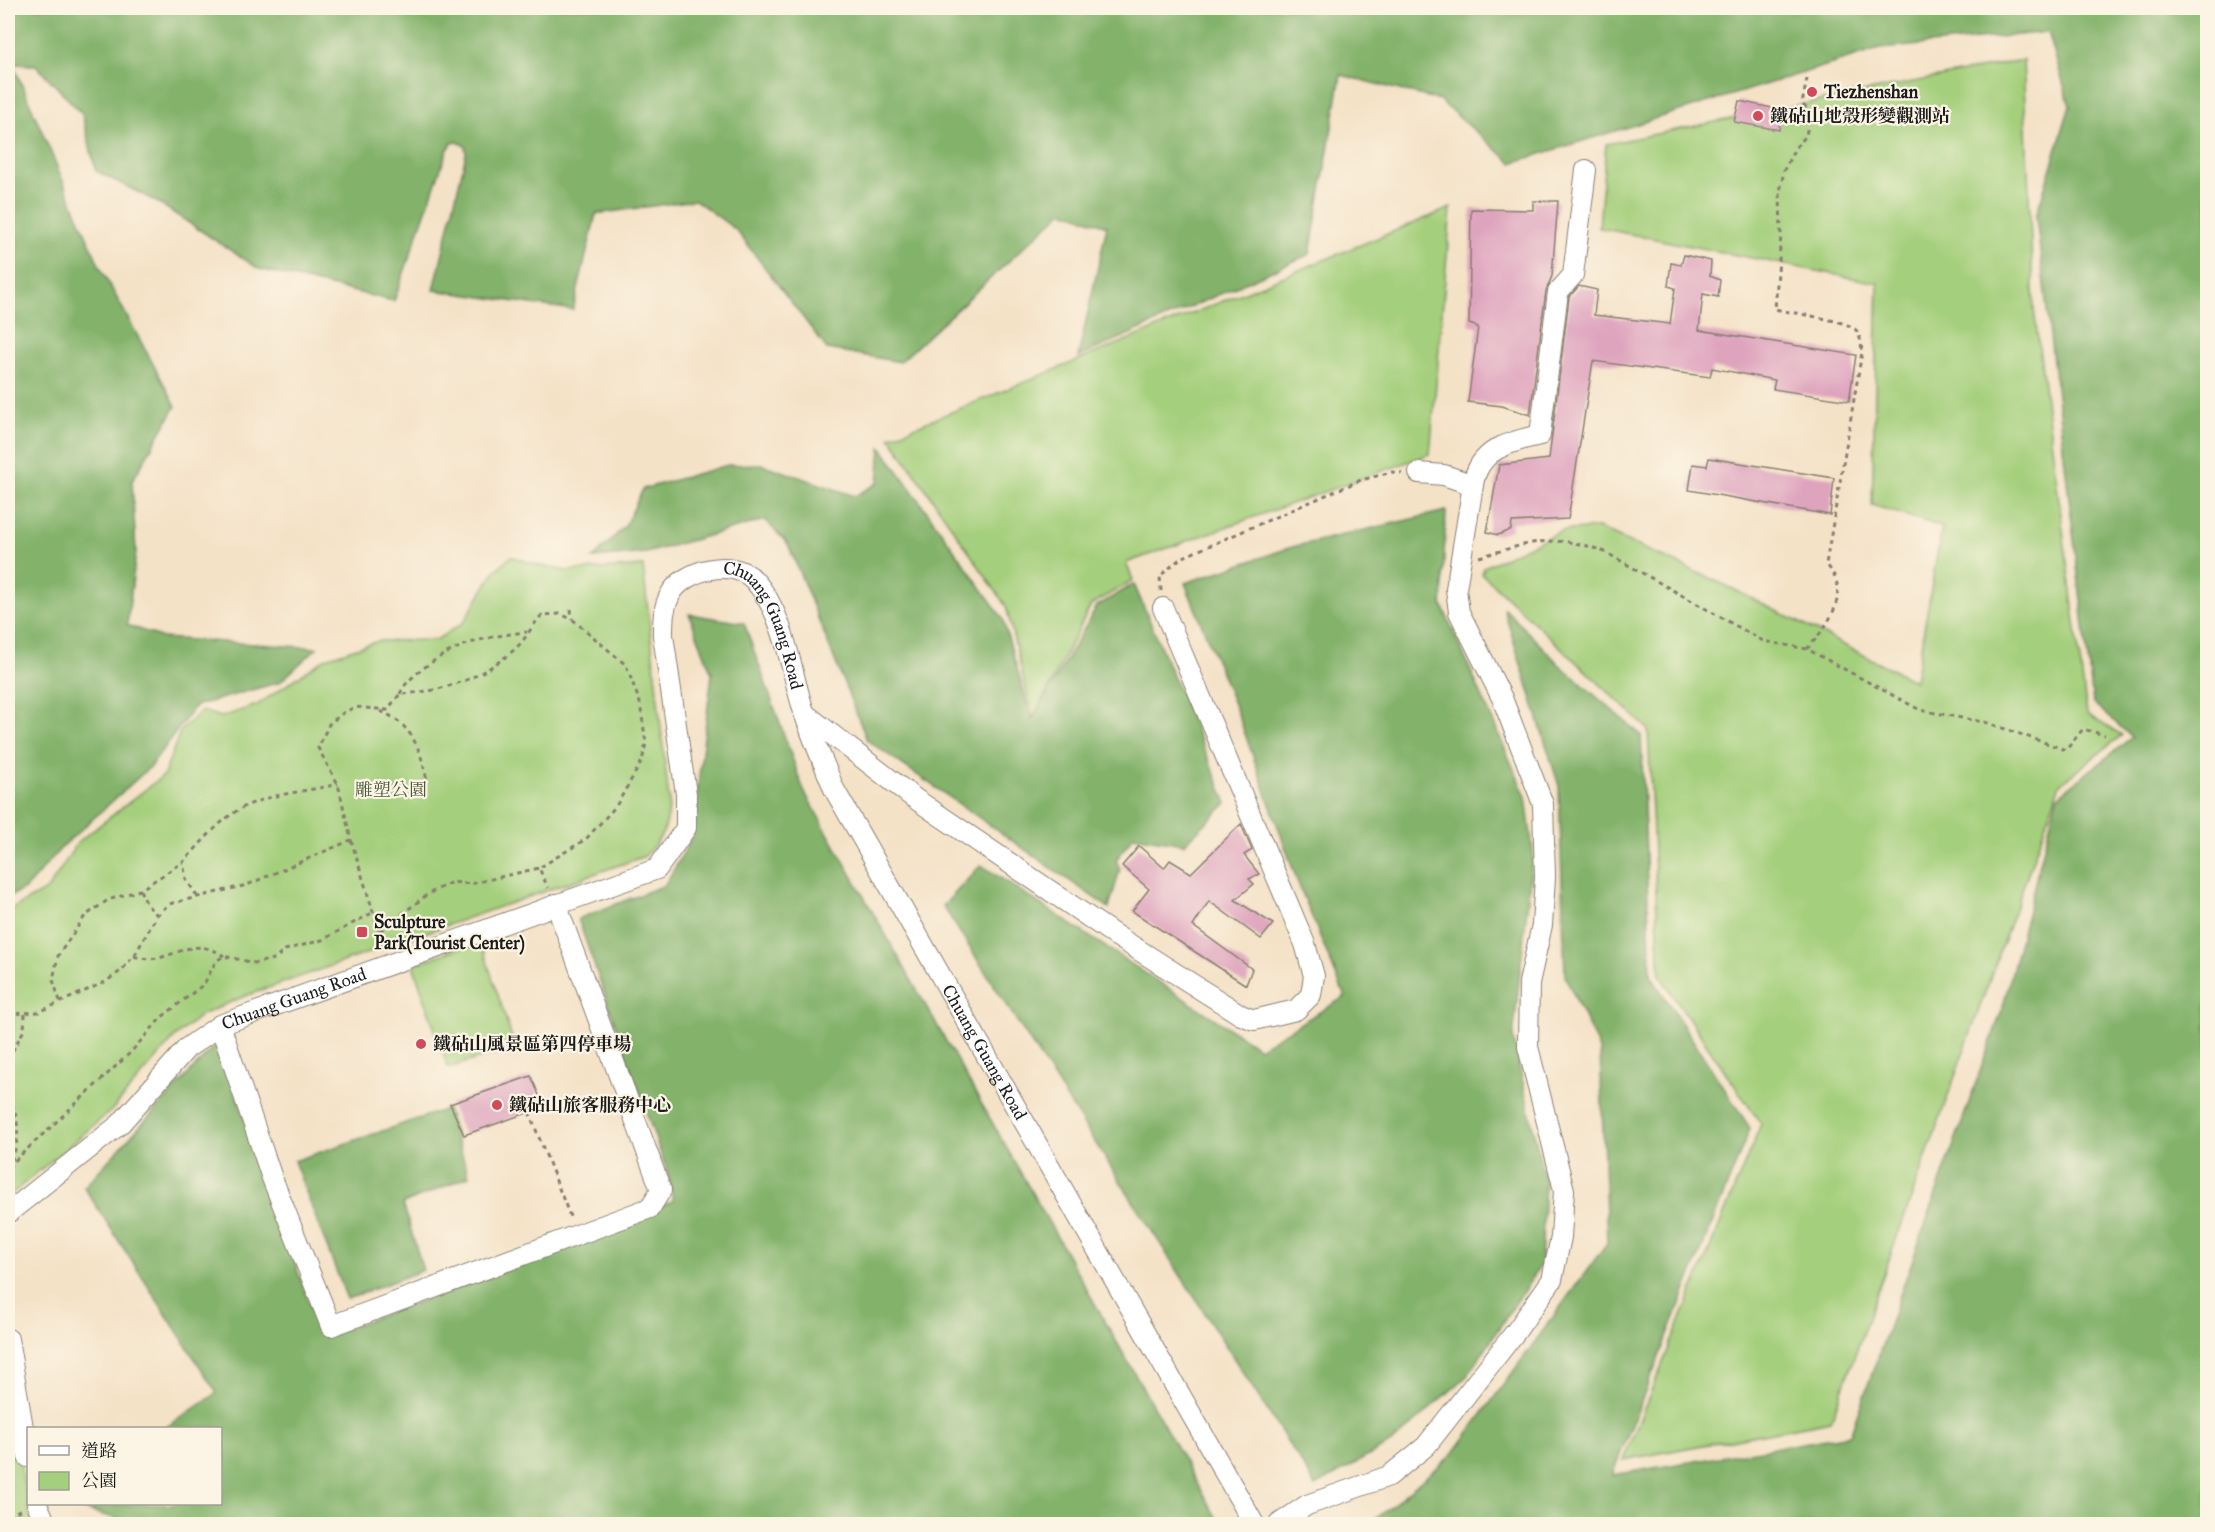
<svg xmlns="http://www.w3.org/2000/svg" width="2215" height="1532" viewBox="0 0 2215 1532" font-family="'IM FELL Great Primer','Noto Serif TC',serif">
<rect width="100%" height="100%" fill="#fcf5e5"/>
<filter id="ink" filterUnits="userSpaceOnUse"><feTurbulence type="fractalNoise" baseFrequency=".0167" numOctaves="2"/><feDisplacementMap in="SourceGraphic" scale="12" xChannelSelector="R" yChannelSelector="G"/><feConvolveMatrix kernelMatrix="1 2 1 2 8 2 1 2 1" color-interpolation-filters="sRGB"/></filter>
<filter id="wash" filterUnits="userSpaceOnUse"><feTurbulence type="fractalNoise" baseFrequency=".008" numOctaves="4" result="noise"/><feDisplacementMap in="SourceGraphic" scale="24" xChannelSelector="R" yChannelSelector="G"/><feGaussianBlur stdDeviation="1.35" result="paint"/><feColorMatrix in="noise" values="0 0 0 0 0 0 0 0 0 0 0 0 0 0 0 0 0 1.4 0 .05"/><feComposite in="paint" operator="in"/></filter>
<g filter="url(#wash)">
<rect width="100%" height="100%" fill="#f4e2c7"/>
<path fill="#a4cf7b" stroke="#60764c" stroke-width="1.5" d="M2023,60L2034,309L2087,714L2122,735L2060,784L1831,1421L1623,1460L1761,1124L1660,976L1648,729L1482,574L1484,567L1561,531L1598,528L1727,586L1915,681L1942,527L1872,505L1878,283L1599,228L1606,144Z
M1451,208L1430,454L1126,563L1133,580L1091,605L1033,718L1006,606L890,437Z
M511,556L537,565L567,571L643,566L669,800C669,826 663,837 645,856L245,996L201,1015L175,1037L112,1110L8,1197V911L48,889L78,842L164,775L180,732L201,711L222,717L257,705L326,658L378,641L436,640L463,623L494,572Z
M480,940L515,1047L448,1068L413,965Z
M8,1397L30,1517L34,1524H8Z"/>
<path fill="#83b26b" stroke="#506744" stroke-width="1.5" d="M8,8H2207V1524H1370L1453,1454L1607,1243L1600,1051L1565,976L1559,786L1503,607L1561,666L1641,735L1651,976L1750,1128L1612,1475L1850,1435L2003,1007L2057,797L2132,737L2093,703L2036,216L2070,106L2048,32L1880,49L1512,163L1439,100L1341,75L1310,254L1078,357L1107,226L1063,211L900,362L827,349L736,230L695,200L596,214L573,310L434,290L466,154L465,146L458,142L452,143L447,151L394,301L259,269L157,202L96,171L82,114L36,65L13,64L100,267L176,406L132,481L136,552L127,625L163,638L317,648L280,682L195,706L151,766L62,847L25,889L8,897Z
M881,447L1002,617L1032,720L1097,606L1134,584L1227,803L1184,844L1133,836L1116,860L1120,869L1109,908L867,740L788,544L765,520L646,553L593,558L625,526L643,489L728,465L761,464L855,496L878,483Z
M1446,511L1442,605L1526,797L1533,851L1513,1038L1545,1182L1541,1265L1467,1376L1393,1442L1316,1486L943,906L981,865L1259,1048L1345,997L1298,883L1238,714L1185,583L1292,547Z
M689,614L744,623L804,791L1220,1524H135L68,1505L220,1504V1428H165L217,1393L84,1187L218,1042L319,1332L333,1333L574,1246L673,1201L668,1174L578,919L665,885L691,839L712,674Z
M447,1109L469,1176L403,1204L423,1270L347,1299L294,1161Z"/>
<g id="blocks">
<path fill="#dea3bd" d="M1739,101L1782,110L1779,130L1734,122Z
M1533,201H1558L1552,276L1546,291L1530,415L1502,406L1468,402L1478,327L1469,324L1471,209L1533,210Z
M1684,255L1711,261L1710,276L1720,280L1718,297L1703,294L1699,330L1856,355L1849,401L1773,389L1775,380L1712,368L1710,377L1593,361L1568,519L1512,522L1511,530L1498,535L1487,532L1499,465L1549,459L1569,297L1579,286L1597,290L1594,315L1670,324L1675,288L1668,286L1671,263L1681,265Z
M1709,458L1834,478L1830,515L1689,490L1693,464L1707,466Z
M1241,824L1252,850L1244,855L1259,874L1249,879L1254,884L1235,900L1273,924L1261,939L1209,901L1193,926L1252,969L1246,985L1132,911L1149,889L1122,866L1139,846L1164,868L1170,860L1191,873Z
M531,1076L544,1107L464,1135L450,1104Z"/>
</g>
</g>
<g filter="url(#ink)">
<use href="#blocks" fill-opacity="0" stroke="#887f72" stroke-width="1.5"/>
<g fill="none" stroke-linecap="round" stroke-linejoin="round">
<g stroke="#887f72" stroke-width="22">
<g id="minor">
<path d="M1473,485C1478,450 1508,442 1540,435L1558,292L1573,275L1586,170"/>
<path d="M804,713L914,798L1115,935L1241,1015L1254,1020L1296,1010L1311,995L1314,976L1305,944L1163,608"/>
<path d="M220,1025L272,1178L331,1326L650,1208L661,1190L556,904"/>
<path id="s1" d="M8,1213L120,1124L187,1048L220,1025L657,869L686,828V794L663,635C663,621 663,608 670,595C683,570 733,557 754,580C785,614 790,669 804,712C812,738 824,763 834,789L1254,1524"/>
<path d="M8,1339L28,1457"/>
<path d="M37,1504L46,1524"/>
<path d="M1279,1524L1307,1505L1389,1476L1426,1446L1517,1330L1552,1280L1561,1237L1564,1190L1528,1047L1529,983L1542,925L1545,877L1543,804L1502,698L1459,612L1456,589L1473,485L1444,475L1419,473"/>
</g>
</g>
<path stroke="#887f72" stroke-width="3" stroke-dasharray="4.5 4.5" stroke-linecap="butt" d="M1807,79L1802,104L1810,112L1806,136L1795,148L1784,170L1780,192L1781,235L1775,309C1790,313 1846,320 1855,329C1861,335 1861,344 1862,352L1826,564C1853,593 1828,625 1807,649
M1479,557C1530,543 1553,532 1605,552L1763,641L1807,649L1920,710L1988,723L2066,750L2083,729L2105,735
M1161,591L1160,576L1181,558L1361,480L1392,472L1402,473
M571,609L572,619
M400,694C405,682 415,675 425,667C457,643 488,636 527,632
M380,711C412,724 420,748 427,780
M351,840L384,947
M140,890L147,905L157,915
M197,896L186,879L183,862C200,845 220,819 242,808C271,793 306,792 338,784
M380,931L428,894L452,882L470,884L539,868
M134,956C170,969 187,931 224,956
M60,1001L53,980L58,956L85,916L108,900L140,890L183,862
M8,1014L39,1012L105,982L121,971L136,953L157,915L169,904L247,885L351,840L338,784L318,748L329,724L343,713L355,707L387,710L400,694C444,692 483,678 516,648C526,639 532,625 542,615L560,614L572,619L626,665L640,703L646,743L642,761L616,806L586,839L539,868L548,888
M8,1059L24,1030L25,1014
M8,1096C21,1118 20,1143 9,1166
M529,1112L571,1219
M8,1167L130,1053L162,1017L204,984L216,961L224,956L255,963L275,959L285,950L322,940L374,912
M8,1515L20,1510"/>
<use href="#minor" stroke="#fff" stroke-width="20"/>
</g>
</g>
<g fill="#d1495b" stroke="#fcf5e5" stroke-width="2">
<circle cx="1812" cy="92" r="6"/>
<circle cx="1758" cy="116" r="6"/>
<rect x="356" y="926" width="12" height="12" rx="3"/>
<circle cx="421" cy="1044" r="6"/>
<circle cx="497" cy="1105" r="6"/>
</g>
<g text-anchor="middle" stroke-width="4.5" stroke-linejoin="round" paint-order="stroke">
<g font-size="18" font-weight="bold" fill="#1c1c1c" stroke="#fcf5e5" text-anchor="start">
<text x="1824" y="98">Tiezhenshan</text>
<text x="1770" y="122">鐵砧山地殼形變觀測站</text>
<text x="374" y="928">Sculpture<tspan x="374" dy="21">Park(Tourist Center)</tspan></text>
<text x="433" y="1050">鐵砧山風景區第四停車場</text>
<text x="509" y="1111">鐵砧山旅客服務中心</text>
</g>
<g font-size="18" fill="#1c1c1c" stroke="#fcf5e5">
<text dy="6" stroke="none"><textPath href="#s1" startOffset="1173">Chuang Guang Road</textPath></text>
<text dy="6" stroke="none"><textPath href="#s1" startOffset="363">Chuang Guang Road</textPath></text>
<text dy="6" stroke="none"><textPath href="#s1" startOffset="1659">Chuang Guang Road</textPath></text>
</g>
<g font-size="18" fill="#4c5b3d" stroke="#fcf5e5">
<text x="391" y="796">雕塑公園</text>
</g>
</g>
<rect width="2215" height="1532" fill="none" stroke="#fcf5e5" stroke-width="30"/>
<rect x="27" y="1427" width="195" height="78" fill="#fcf5e5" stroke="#a29e95" stroke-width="1.5"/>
<rect x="39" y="1446" width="30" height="9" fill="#ffffff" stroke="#a29e95" stroke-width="1.5"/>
<text x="81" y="1457" font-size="18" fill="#1c1c1c">道路</text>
<rect x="39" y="1472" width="30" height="18" fill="#a4cf7b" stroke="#a29e95" stroke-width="1.5"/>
<text x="81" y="1487" font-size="18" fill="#1c1c1c">公園</text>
</svg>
